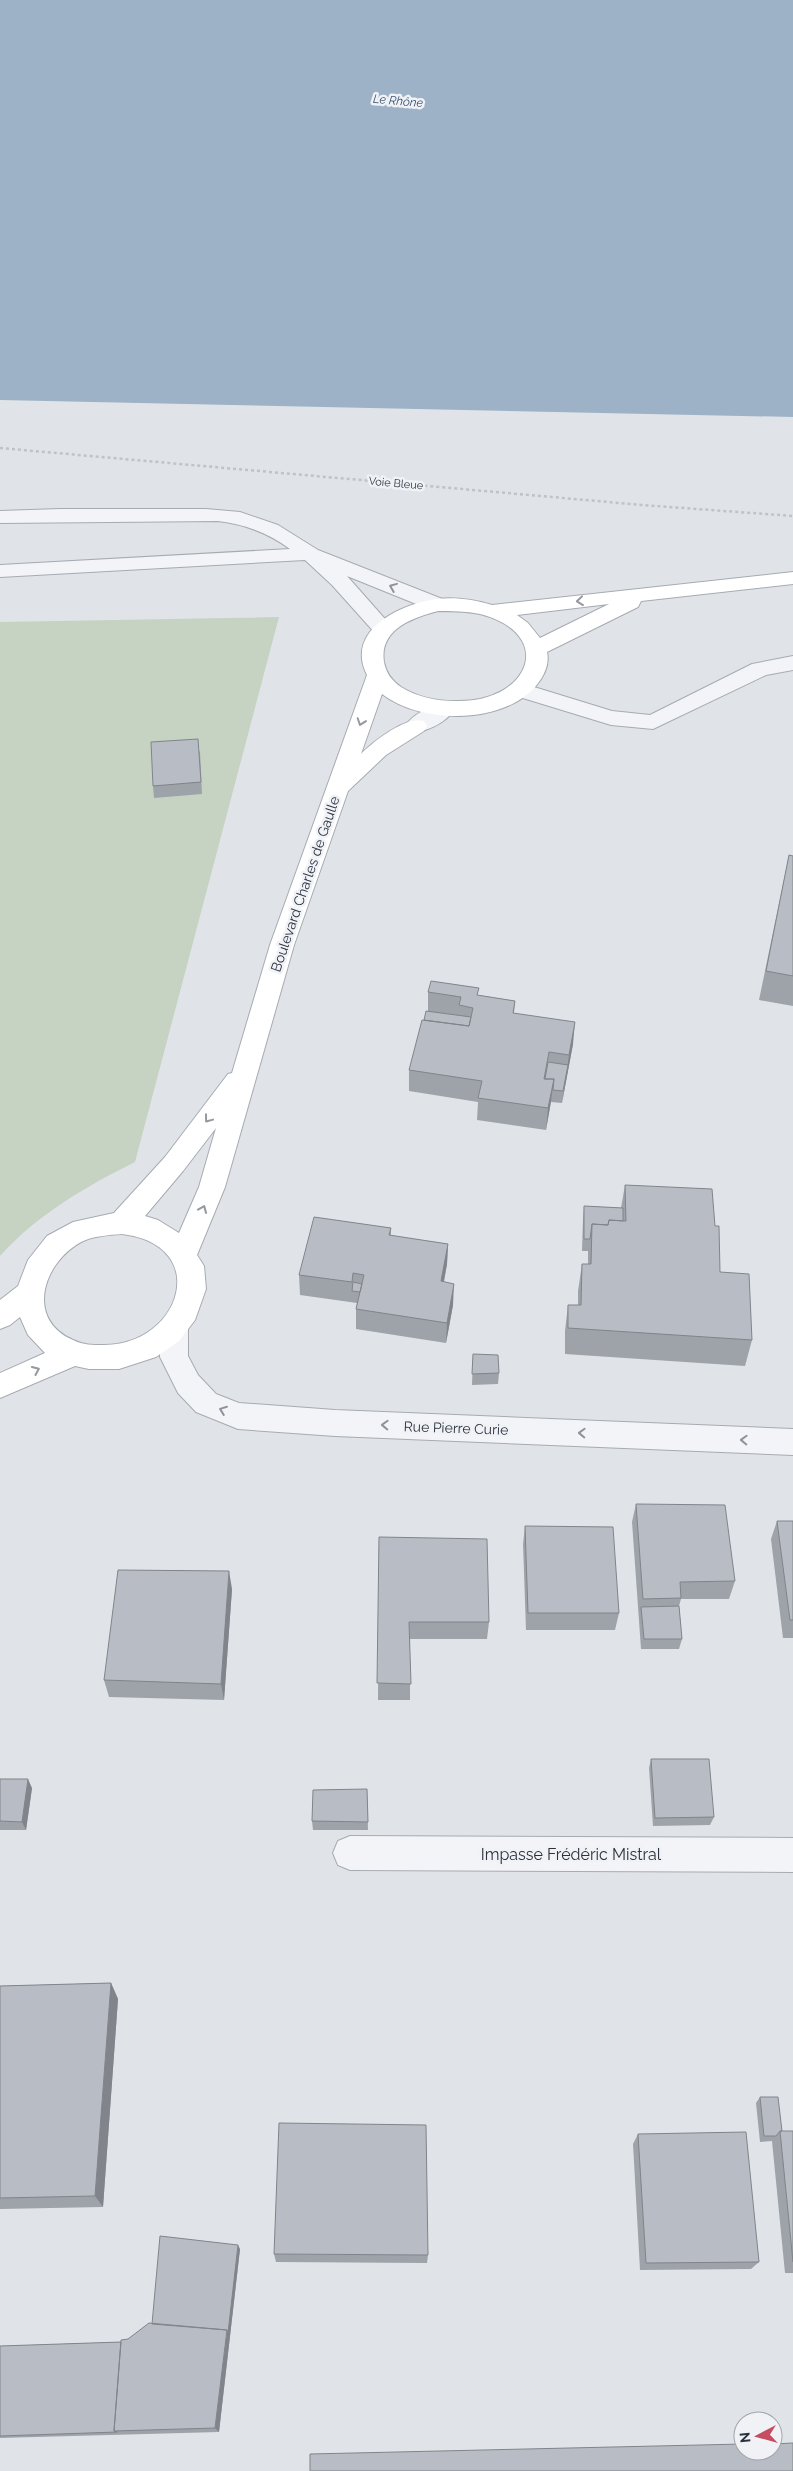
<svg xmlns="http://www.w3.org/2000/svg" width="793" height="2471" viewBox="0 0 793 2471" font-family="Raleway,sans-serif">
<rect width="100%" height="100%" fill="#e0e4e8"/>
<path fill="#c6d2c2" d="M279,617L135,1162C85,1187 38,1214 0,1256V622Z"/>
<path fill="#9db2c6" d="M0,0H793V417L0,400Z"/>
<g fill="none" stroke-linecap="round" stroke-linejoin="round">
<g stroke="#a6abb2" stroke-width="2">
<path id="lane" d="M60,509H206L240,512L278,525L318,550L445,600L448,605L445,610L438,611L431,610L347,576L393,628L389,633L382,635L375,633L332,585L305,560L0,577V565L290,549C268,533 244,524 218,521L0,523V511Z
M793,656V670L766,675L653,729L611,725L513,695L510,690L513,685L521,683L612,711L650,715L752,664Z
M350,1836L793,1838V1872L350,1870L338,1865L333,1853L338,1841Z"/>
</g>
<g stroke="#a6abb2" stroke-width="2">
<path id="street" d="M444,702L452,704L455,709C447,722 423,735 408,731L405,726C412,715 431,705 444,702Z
M174,1317L184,1321L188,1329V1356L198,1375L216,1394L239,1403L335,1410L793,1429V1455L335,1436L238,1429L196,1412L178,1393L160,1357V1329L164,1321Z"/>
</g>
<g stroke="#a6abb2" stroke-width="2">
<path id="secondary" d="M793,572V584L641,601L638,607L547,652C550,665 543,678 535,687C501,725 421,724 382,694L361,754C374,741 406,716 424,721L427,726L424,731L386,755L348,791L294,945L225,1187L197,1255L204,1266L206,1289L195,1320L179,1341L156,1357L119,1369H89L75,1366L0,1398V1373L45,1353L28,1335L20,1317L10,1325L0,1329V1300L18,1286L28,1260L47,1236L73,1222L114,1213L165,1157L228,1074L232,1073L270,945L367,675C344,630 402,603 438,599C456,597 475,600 492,605ZM609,604L540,638L528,623L517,615ZM438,611C452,611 466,611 480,614C557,634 530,703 455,701C437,701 417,697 401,687C392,681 386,673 384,662C379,630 411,618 438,611ZM216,1128L199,1187L179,1233L158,1220L145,1216L183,1171ZM122,1234C213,1245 181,1346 103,1345C93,1345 83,1345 73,1340C25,1319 43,1263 81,1242C93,1236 109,1235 122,1234Z"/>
</g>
<path stroke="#bfc2c7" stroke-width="2.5" stroke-dasharray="3 3" stroke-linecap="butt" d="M0,448L642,505L793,516"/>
<use href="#lane" fill="#f3f4f7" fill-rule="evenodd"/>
<use href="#street" fill="#f3f4f7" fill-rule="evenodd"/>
<use href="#secondary" fill="#fff" fill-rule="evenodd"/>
</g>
<path fill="#9ea3a9" d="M200,751L202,794L154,798L153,786Z
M789,855L793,856V1006L759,1000Z
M428,992L478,995L515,1001L514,1013L573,1044L562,1103L551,1102L546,1130L477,1120L478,1102L409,1091V1070L424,1020L428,1011Z
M625,1185L715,1226L720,1272L752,1340L745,1366L565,1354V1331L568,1305H578V1291L582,1264H588V1251H582L583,1218L584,1206L621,1208Z
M391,1228V1236L448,1244L447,1264L444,1282L453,1305L446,1343L356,1329V1309L357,1303L300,1295L299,1275Z
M473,1354L499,1373L498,1384L472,1385Z
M636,1504L735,1581L729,1599H681L679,1606L682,1639L679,1649H641L632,1522Z
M777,1521H793V1638H783L771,1539Z
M525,1526L619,1613L615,1630H526L523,1544Z
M379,1537L489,1622L487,1639H410V1700H378Z
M232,1589L224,1700L109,1697L104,1680Z
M651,1759L714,1817L710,1825L653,1826L649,1768Z
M0,1779L32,1788L26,1830H0Z
M367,1789L368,1830H313L312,1821Z
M111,1983L118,1999L103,2207L0,2209V1986Z
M760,2097L782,2131H793V2273H785L772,2141L760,2142L756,2103Z
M638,2134L759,2262L751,2269L640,2270L633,2144Z
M240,2249L219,2432L0,2438V2346L121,2342L128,2339L152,2324Z
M274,2254L428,2255L427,2263L276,2262Z"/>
<path fill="#81848a" d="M575,1022L573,1044L562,1103L569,1055Z
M554,1079L551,1101L546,1130L548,1108Z
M448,1244L447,1264L440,1301L441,1281Z
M454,1284L453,1305L446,1343L447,1323Z
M229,1571L232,1589L224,1700L221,1684Z
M28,1779L32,1788L26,1830L22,1822Z
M111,1983L118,1999L103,2207L95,2196Z
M238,2245L240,2249L219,2432L215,2428Z"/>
<path fill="#b8bdc5" stroke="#81848a" d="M198,739L201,782L153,786L151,742Z
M789,855L793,856V976L766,971Z
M431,981L479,988L477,995L515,1001L513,1013L575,1022L569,1055L549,1052L544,1079H554L548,1108L478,1098L482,1081L409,1070L422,1020L469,1026L473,1008L459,1005L461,997L428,992Z
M426,1011L471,1017L469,1026L424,1020Z
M548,1062L568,1065L563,1091L553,1090L554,1079H545Z
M625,1185L712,1189L715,1226H719L720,1272L749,1274L752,1340L568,1328V1305H581L582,1264H591L592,1224L608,1225L609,1220L626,1221Z
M584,1206L623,1208V1221L609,1220L608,1225L592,1224L590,1239H584Z
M314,1217L391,1228L389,1235L448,1244L441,1281L454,1284L447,1323L356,1309L364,1275L353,1273L352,1282L299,1275Z
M353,1282L362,1284L360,1292L352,1291Z
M473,1354L498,1355L499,1373L472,1374Z
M636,1504L725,1505L735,1581L680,1582L681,1598L643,1599Z
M777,1521H793V1620H790Z
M525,1526L613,1527L619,1613H528Z
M379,1537L487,1539L489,1622H409L411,1684L377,1683Z
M118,1570L229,1571L221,1684L104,1680Z
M679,1606L682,1639H644L641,1607Z
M651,1759H709L714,1817L655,1818Z
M0,1779H28L22,1822L0,1821Z
M367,1789L368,1822L312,1821L313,1790Z
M111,1983L95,2196L0,2198V1986Z
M760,2097H778L782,2131H780L776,2136H764Z
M279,2123L426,2125L428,2255L274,2254Z
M780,2131H793V2262Z
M746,2132L759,2262L646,2263L638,2134Z
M160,2236L238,2245L228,2333L227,2330L152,2324Z
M149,2323L227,2330L215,2428L114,2431L121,2340L128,2339Z
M121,2342L114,2431L117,2432L0,2436V2346Z
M793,2443V2471H310V2454L743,2444V2451H773V2444Z"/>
<defs><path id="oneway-chevron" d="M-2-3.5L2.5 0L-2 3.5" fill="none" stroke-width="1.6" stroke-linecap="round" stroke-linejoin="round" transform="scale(1.25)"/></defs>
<g stroke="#8e939b">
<use href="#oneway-chevron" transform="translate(393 587) rotate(-158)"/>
<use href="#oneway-chevron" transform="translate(223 1410) rotate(-159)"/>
<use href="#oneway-chevron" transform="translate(385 1425) rotate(-178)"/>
<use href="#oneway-chevron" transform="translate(582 1433) rotate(-178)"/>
<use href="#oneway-chevron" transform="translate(744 1440) rotate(-178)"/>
</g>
<g stroke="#94989f">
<use href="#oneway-chevron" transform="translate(580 601) rotate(174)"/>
<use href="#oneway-chevron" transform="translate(361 722) rotate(109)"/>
<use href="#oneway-chevron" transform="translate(208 1119) rotate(127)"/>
<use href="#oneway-chevron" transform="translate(203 1209) rotate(-67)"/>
<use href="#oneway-chevron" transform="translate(36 1370) rotate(-24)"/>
</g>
<g text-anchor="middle" stroke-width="5" stroke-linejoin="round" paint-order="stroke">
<g font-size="11" fill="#2a323f" stroke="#f0f2f6">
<text transform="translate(396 483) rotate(5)" y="4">Voie Bleue</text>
</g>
<g font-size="12" font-style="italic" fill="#365170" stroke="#f0f2f6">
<text transform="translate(398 101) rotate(5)" y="4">Le Rhône</text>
</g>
<g font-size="14" fill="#2a323f" stroke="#f0f2f6">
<text transform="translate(305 884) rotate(-71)" y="5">Boulevard Charles de Gaulle</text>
<text transform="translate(456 1428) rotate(2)" y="5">Rue Pierre Curie</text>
</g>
<g font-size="16" fill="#2a323f" stroke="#f0f2f6">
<text x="571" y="1860">Impasse Frédéric Mistral</text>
</g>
</g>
<g transform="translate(758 2436) rotate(264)"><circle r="24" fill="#f0f2f6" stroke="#a1a5ad"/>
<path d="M0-4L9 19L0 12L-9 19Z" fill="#c64c61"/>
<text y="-8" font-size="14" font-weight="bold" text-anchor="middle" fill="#2a323f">N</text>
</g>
</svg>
